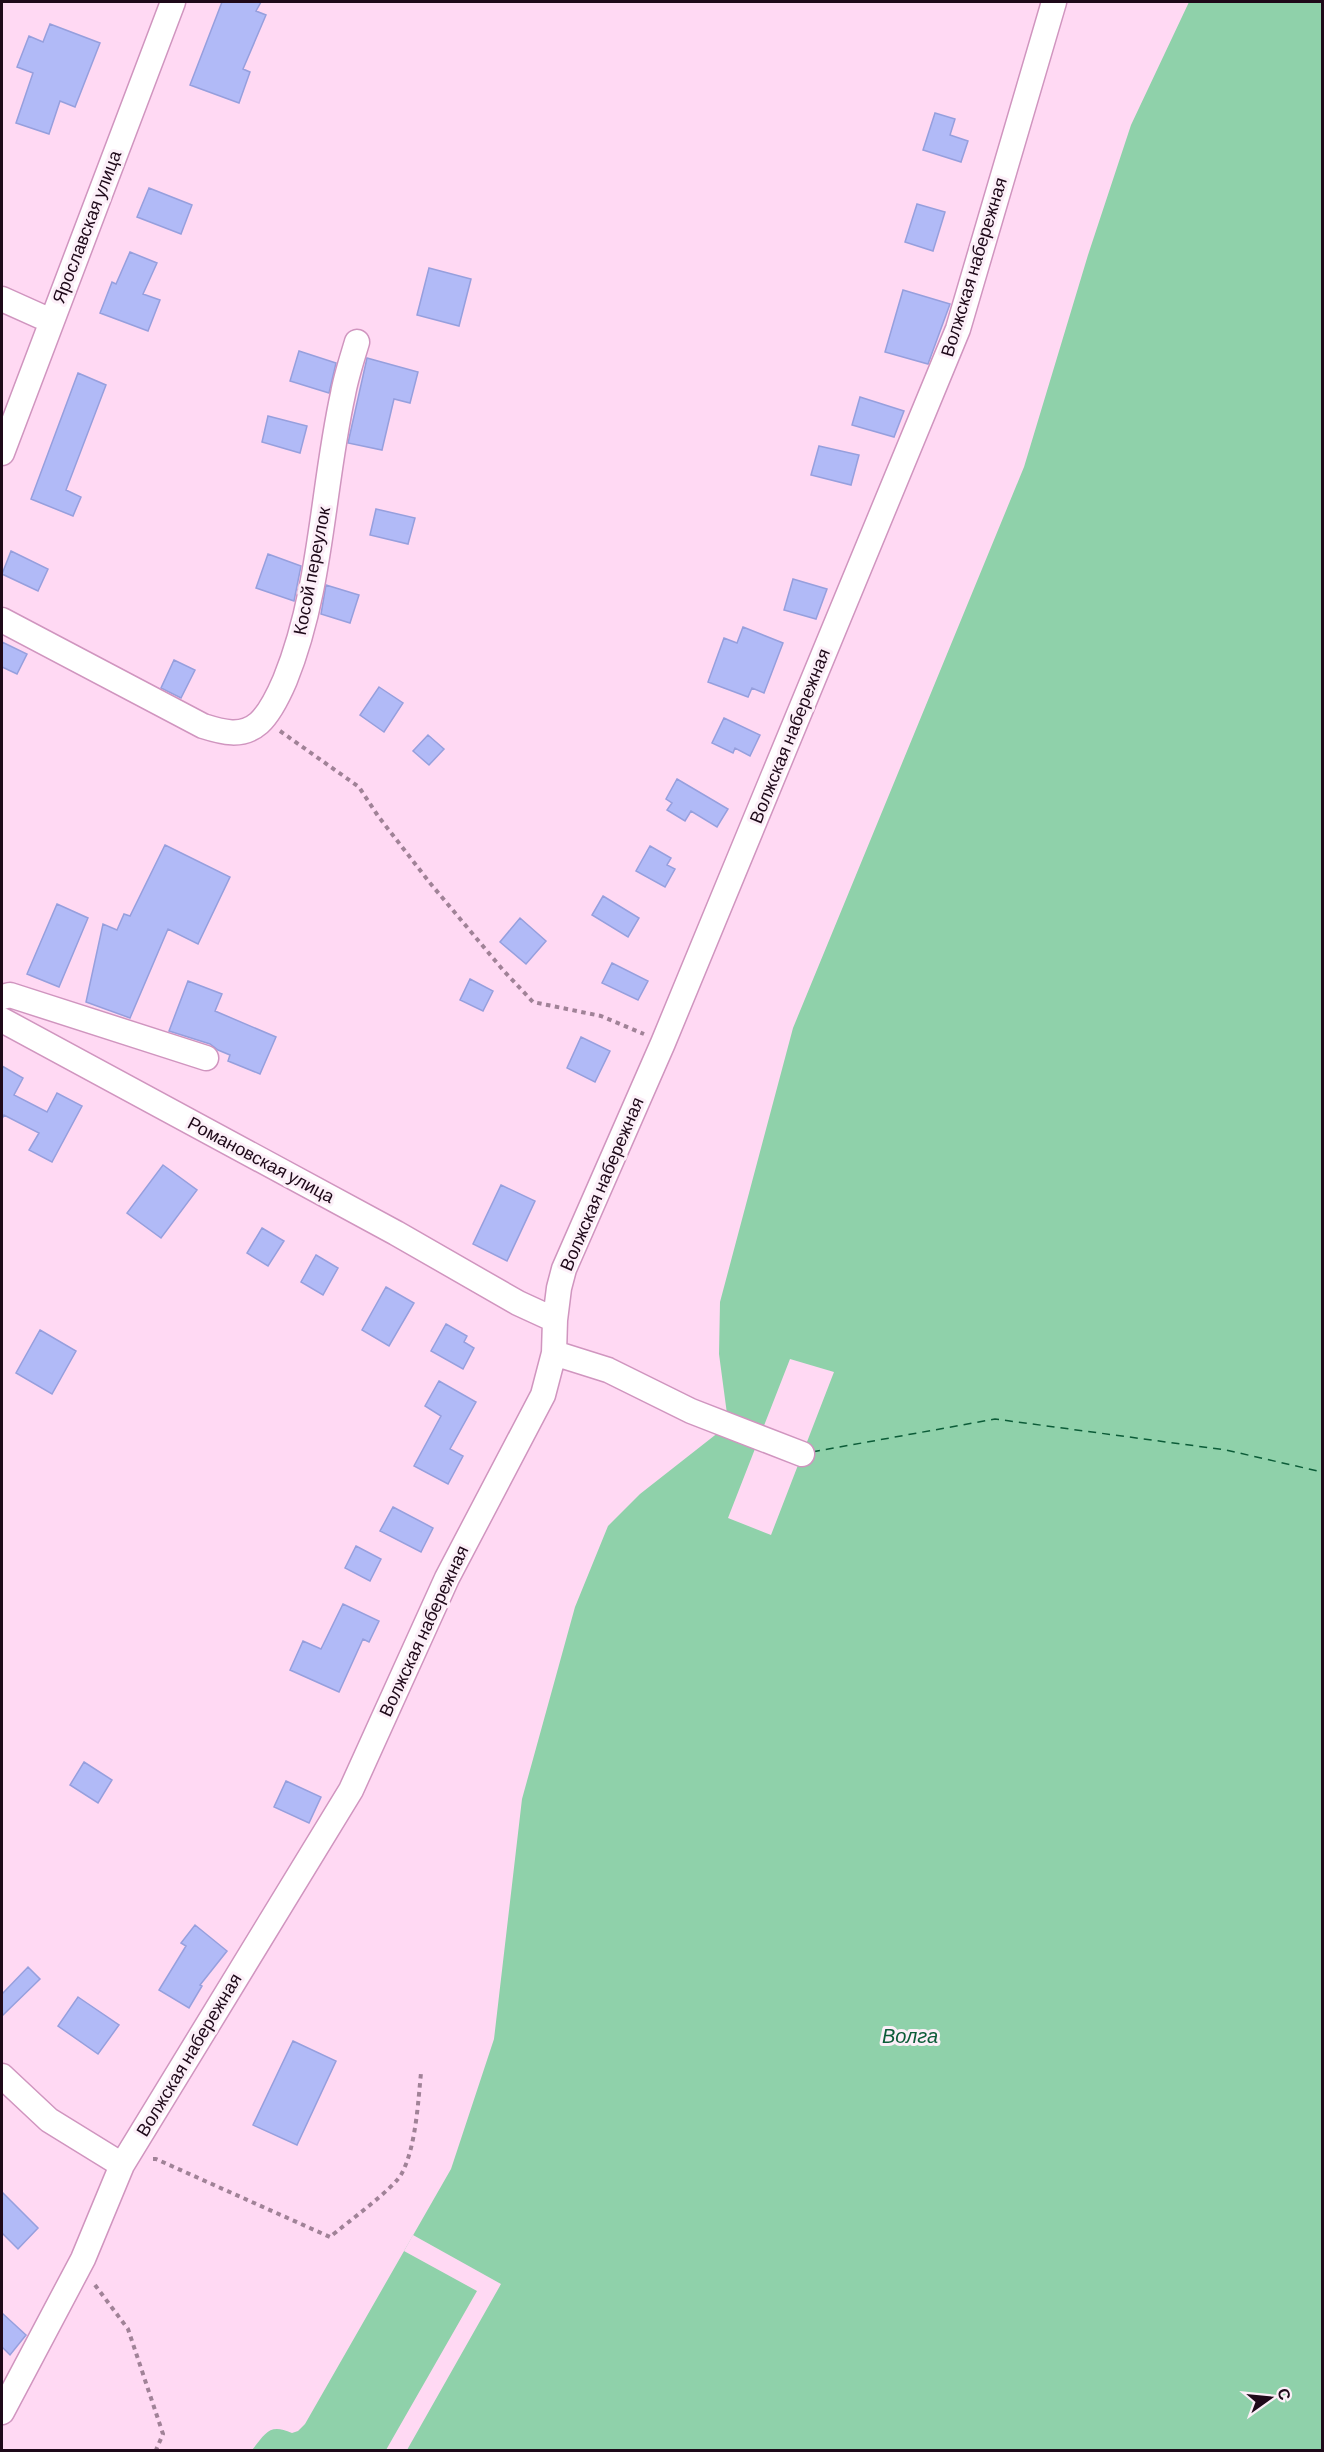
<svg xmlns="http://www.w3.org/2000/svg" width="1324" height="2452" viewBox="0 0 1324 2452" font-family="Barlow,sans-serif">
<rect width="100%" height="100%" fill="#ffd9f3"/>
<path fill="#8fd1aa" d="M1189,2H1322V2450H252C266,2433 269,2423 292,2433L298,2431L305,2424L451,2169L494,2039L522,1799L575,1607L608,1526L640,1494L719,1432L727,1414L719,1354L720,1302L793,1028L1024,467L1088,255L1131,125Z"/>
<path fill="#ffd9f3" d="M790,1359L834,1372L771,1535L728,1518Z
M413,2235L501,2284L407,2450H386L477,2291L404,2251Z"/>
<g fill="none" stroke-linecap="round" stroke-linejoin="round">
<path stroke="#0c5c38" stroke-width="1.5" stroke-dasharray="8 6" stroke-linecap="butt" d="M812,1452L995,1419L1226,1450L1322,1472"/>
</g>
<path fill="#b1baf7" stroke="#969fdd" stroke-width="1.5" d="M222,2H261L256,11L266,15L243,69L250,72L239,103L190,85Z
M50,24L100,43L75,107L60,101L49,134L16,123L33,73L17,67L29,36L43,42Z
M935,113L955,119L950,135L968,141L961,162L923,150Z
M149,188L192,205L181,234L137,217Z
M917,204L945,212L933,251L905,242Z
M130,252L157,263L143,294L160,300L148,331L100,313L112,282L116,284Z
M429,268L471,279L459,326L417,315Z
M903,290L950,304L928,364L885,352Z
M299,351L336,363L329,393L290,381Z
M367,358L418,372L410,403L394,399L382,450L348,443Z
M78,373L106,385L66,490L81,497L73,516L31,499Z
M860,397L904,411L894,437L852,425Z
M268,416L307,426L300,453L262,442Z
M819,446L859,455L851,485L811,475Z
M376,509L415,518L408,544L370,535Z
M11,551L48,569L38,591L2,574Z
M268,554L301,566L294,601L256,588Z
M793,579L827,589L816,619L784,610Z
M326,585L359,595L350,623L321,614Z
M743,627L783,643L764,693L752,688L748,697L708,682L724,638L737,643Z
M2,642L27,654L17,674L2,667Z
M174,660L195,670L181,698L161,688Z
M379,687L403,703L384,732L360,715Z
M724,718L760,735L750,756L735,748L733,753L712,743Z
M428,735L444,749L429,765L413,751Z
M677,779L728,809L717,827L691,811L685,821L667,810L672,803L666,799Z
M165,845L230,877L198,944L168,929L130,1018L86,1002L103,924L117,930L124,914L130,916Z
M650,846L671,858L667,865L675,869L665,887L636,871Z
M603,896L639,918L628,937L592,915Z
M57,904L88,918L59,987L27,974Z
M520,918L546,941L526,964L500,942Z
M612,963L648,981L638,1000L602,983Z
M470,979L493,991L483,1011L460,1000Z
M188,981L222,994L215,1011L276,1037L260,1074L228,1061L230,1055L218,1050L210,1044L169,1031Z
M581,1037L610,1051L595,1082L567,1068Z
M2,1066L23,1078L14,1095L47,1112L57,1093L82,1106L52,1162L29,1150L39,1133L4,1115L2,1119Z
M163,1165L197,1190L161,1238L127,1213Z
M501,1185L535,1201L507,1261L473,1244Z
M262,1228L284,1241L268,1266L247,1253Z
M316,1255L338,1268L323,1295L301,1282Z
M386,1287L414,1303L389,1346L362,1330Z
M446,1324L467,1336L464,1342L474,1348L463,1369L431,1351Z
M40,1330L76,1351L52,1394L16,1373Z
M439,1381L476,1402L450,1449L463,1456L448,1484L414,1466L441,1416L425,1406Z
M393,1507L433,1528L421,1552L380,1531Z
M356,1546L381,1559L370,1581L345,1568Z
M343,1604L379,1621L369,1642L363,1639L339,1692L290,1670L303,1641L321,1649Z
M84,1762L112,1780L98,1803L70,1785Z
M286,1781L321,1797L309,1823L274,1807Z
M195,1925L227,1951L200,1985L202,1986L189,2008L159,1990L186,1946L181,1943Z
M28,1967L40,1979L2,2016V1994Z
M78,1997L119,2025L98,2054L58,2026Z
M293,2041L336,2061L297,2145L253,2125Z
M2,2192L38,2228L18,2249L2,2233Z
M2,2313L26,2335L10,2355L2,2347Z"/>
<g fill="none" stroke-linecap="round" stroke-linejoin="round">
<g stroke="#d095bf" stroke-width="27">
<path id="minor" d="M2,299L51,321
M2,453L173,2
M2,620L203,726C222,732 242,738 259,723C270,713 279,694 285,680C322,589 322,489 343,394C346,377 352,359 357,342
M2,997L10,995L206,1058
M2,1020L396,1233L518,1303L555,1320
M554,1353L608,1370L691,1411L802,1454
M2,2076L49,2120L122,2165
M2,2412L83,2259L122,2165L351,1790L447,1578L543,1395L554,1353L555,1320L559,1288L564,1269L663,1043L958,329L1054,2"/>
</g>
<path stroke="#a08297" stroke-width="4" stroke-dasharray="4.5 4.5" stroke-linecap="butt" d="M280,731L359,787L378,816L430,883L503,970L533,1002L601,1016L644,1034
M153,2159H156L330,2237C345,2224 395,2188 402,2173C416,2146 418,2102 421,2073
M95,2285L128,2329L163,2434L156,2450"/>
<use href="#minor" stroke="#fff" stroke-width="24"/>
</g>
<g text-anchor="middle" stroke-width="6" stroke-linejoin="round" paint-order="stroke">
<g font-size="18" fill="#1e0919" stroke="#fceff8">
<text transform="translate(87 227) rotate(-69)" y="6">Ярославская улица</text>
<text transform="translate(974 267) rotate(-73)" y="6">Волжская набережная</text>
<text transform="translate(312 571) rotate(-79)" y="6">Косой переулок</text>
<text transform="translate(790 736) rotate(-68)" y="6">Волжская набережная</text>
<text transform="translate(261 1160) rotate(28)" y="6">Романовская улица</text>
<text transform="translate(602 1184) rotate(-67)" y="6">Волжская набережная</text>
<text transform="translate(424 1631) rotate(-65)" y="6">Волжская набережная</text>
<text transform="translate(189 2055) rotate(-59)" y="6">Волжская набережная</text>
</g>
<g font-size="20" font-style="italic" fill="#0c5c38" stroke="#fceff8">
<text x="910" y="2043">Волга</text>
</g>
</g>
<rect width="1324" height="2452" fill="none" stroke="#1e0919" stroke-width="6"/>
<g transform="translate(1270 2398) rotate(75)" stroke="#fceff8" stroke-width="4.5" paint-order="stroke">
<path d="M0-4.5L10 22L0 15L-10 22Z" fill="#1e0919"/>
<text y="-9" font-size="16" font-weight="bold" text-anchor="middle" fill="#1e0919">С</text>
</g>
</svg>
